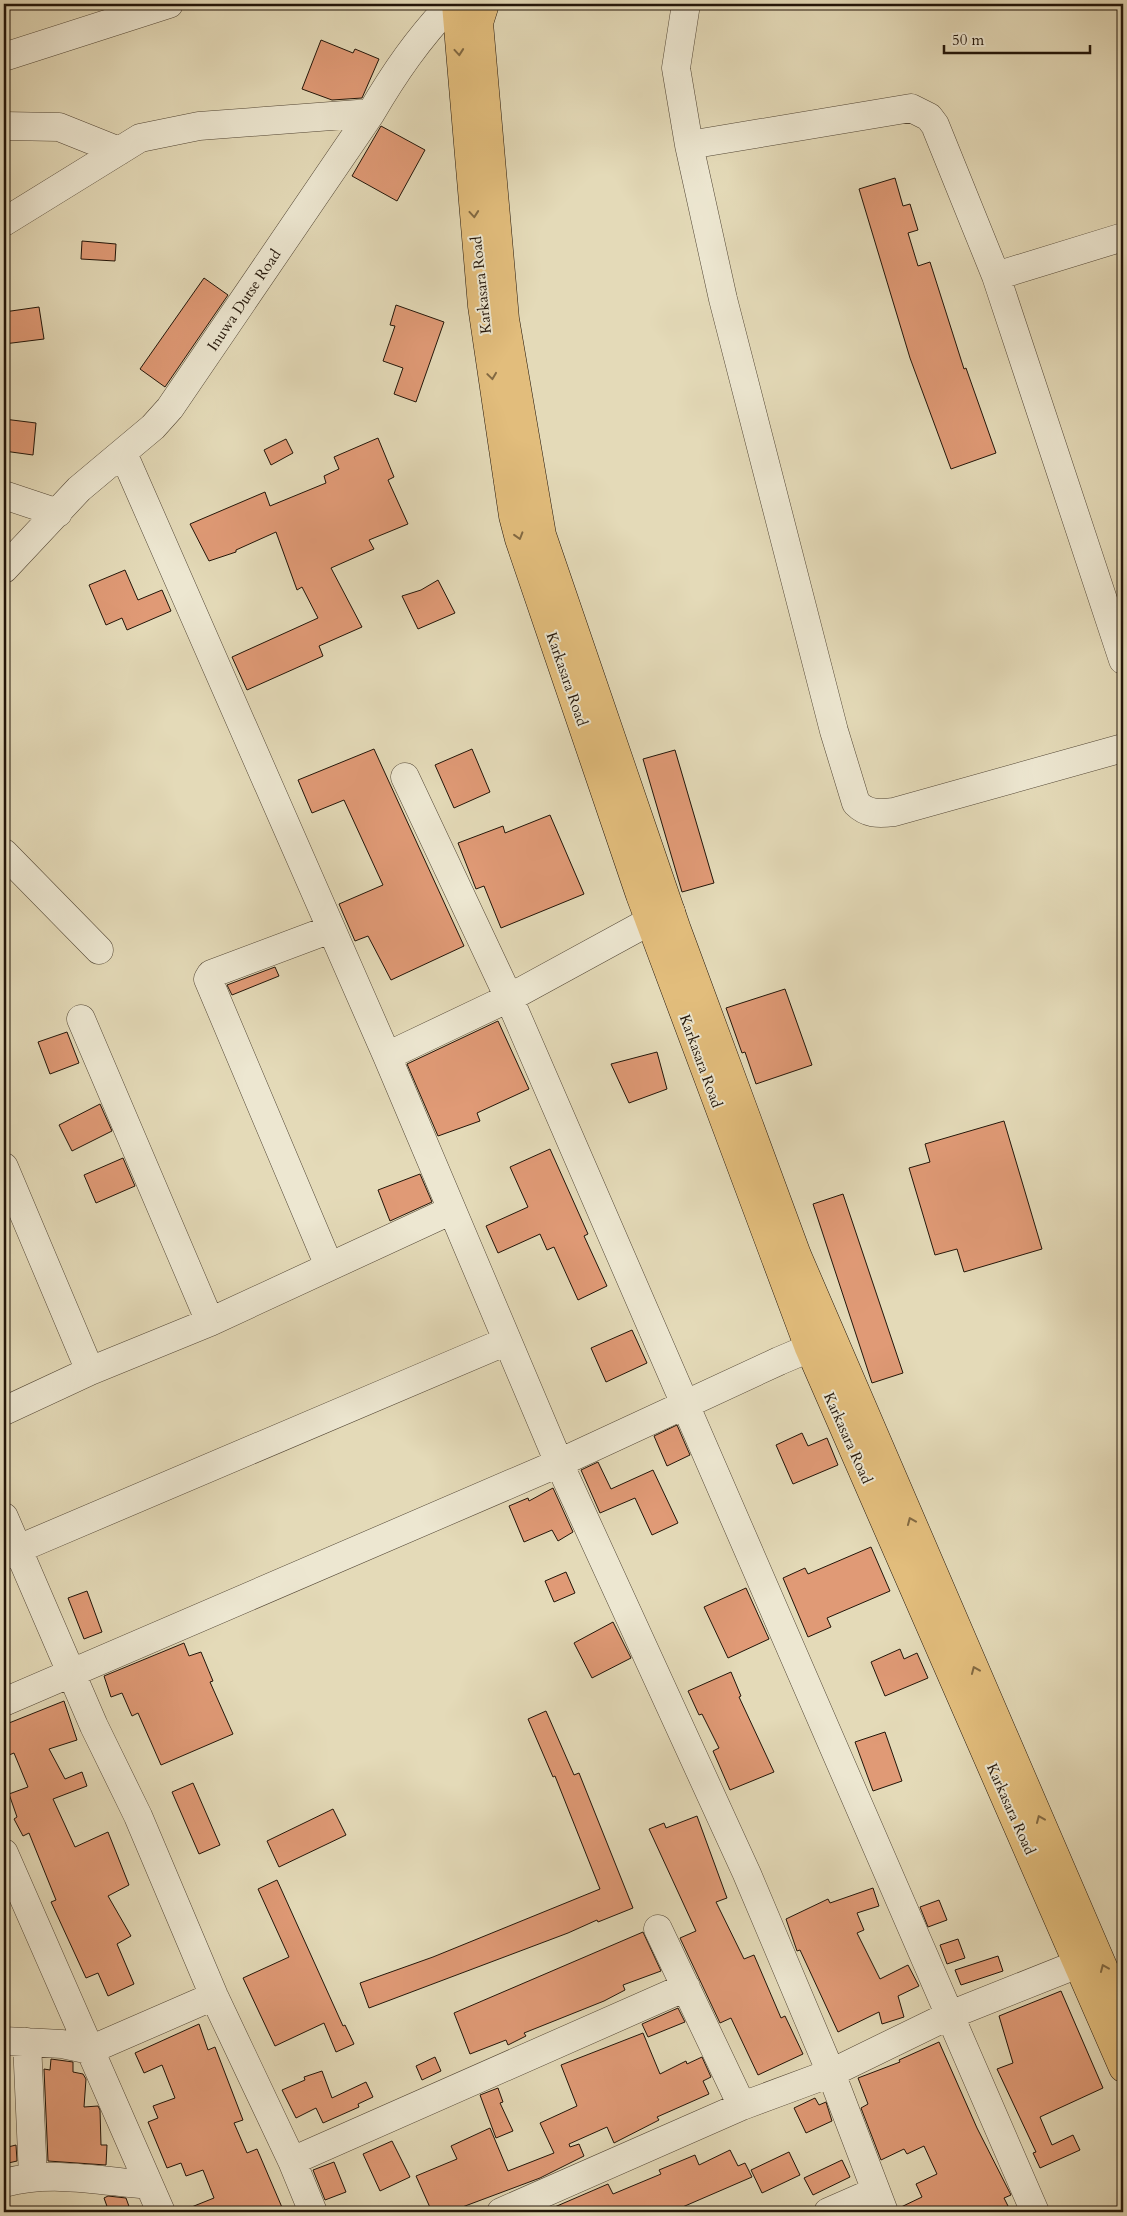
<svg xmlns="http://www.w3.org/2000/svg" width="1127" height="2216" viewBox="0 0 1127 2216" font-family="Cardo,serif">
<rect width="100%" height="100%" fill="#e4dab8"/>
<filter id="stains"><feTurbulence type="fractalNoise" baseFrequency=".004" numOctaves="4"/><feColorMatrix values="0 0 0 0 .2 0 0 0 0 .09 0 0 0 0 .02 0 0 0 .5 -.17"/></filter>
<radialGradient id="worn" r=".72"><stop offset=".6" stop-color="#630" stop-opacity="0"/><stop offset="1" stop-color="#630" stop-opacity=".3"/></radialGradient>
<path fill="#e09a76" stroke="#221509" d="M321,40L353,53L355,49L379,59L362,98L332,100L302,89Z
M381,126L425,150L397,201L352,176Z
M895,178L903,206L910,204L918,230L908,233L918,266L930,262L964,369L966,368L996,453L951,469L910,358L859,189Z
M82,241L116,244L115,261L81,259Z
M204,278L228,295L165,387L140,369Z
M396,305L444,322L416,402L394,394L403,368L383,361L395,326L390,325Z
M39,307L44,339L4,344V312Z
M4,419L36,423L33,455L4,451Z
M378,438L394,477L388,480L408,524L369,540L374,549L331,568L362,627L319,646L323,656L247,690L232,657L318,618L302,587L297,590L276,532L236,550V552L209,561L190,524L265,492L270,506L326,483L324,476L339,469L334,457Z
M286,439L293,453L271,465L264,450Z
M125,570L138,600L162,590L171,611L127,630L122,618L106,625L89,585Z
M438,580L455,613L418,629L402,596L421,590Z
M374,749L464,946L391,980L368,936L355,941L339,904L383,885L344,800L312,813L298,780Z
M472,749L490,792L454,808L435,765Z
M675,750L714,883L682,892L643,759Z
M550,815L584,894L501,928L484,886L476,889L458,843L503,826L505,833Z
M275,967L279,976L232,995L227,985Z
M785,989L812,1065L756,1084L745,1052L742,1053L726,1008Z
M498,1021L529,1089L477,1113L480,1121L438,1136L407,1064Z
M67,1032L79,1063L50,1074L38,1042Z
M657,1052L667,1089L629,1103L611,1064Z
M100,1104L112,1131L72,1151L59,1125Z
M1004,1121L1042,1249L964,1272L957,1249L935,1255L909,1168L930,1162L925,1144Z
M550,1149L588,1234L584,1236L607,1286L578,1300L554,1247L547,1250L540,1234L498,1253L486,1226L528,1207L510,1167Z
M123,1158L135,1186L96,1203L84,1175Z
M420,1174L432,1202L390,1221L378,1190Z
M843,1194L903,1373L872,1383L813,1204Z
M632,1330L647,1363L606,1382L591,1348Z
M677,1425L690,1455L667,1466L654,1436Z
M802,1433L808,1446L827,1438L838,1465L793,1484L776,1445Z
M598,1462L611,1489L653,1470L678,1523L652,1535L635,1498L600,1513L581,1470Z
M553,1488L573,1532L558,1541L552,1530L524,1542L509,1506L528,1498L529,1501Z
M871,1547L890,1591L827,1618L831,1627L808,1637L783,1578L805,1568L808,1574Z
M566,1572L575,1593L554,1602L545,1581Z
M746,1588L769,1639L728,1658L704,1607Z
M87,1591L102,1632L84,1639L68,1598Z
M613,1622L631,1658L592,1678L574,1643Z
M184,1643L189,1656L201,1652L213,1681L210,1682L233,1734L161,1765L138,1713L132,1716L122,1693L111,1697L104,1676Z
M900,1649L904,1659L917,1653L928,1678L885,1696L871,1662Z
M731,1672L741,1696L739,1697L774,1772L730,1790L713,1751L719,1748L702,1714L699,1715L688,1691Z
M64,1701L77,1740L49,1749L65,1779L82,1772L87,1786L53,1799L75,1847L108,1832L129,1885L108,1896L131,1936L117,1944L134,1984L108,1996L98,1973L86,1978L51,1902L56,1900L29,1833L23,1836L14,1819L17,1817L9,1794L28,1787L14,1753L4,1757V1725Z
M546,1711L574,1775L579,1773L633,1908L598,1922L597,1920L568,1933L369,2008L360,1983L433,1957L600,1889L555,1776L553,1777L528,1719Z
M885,1732L902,1781L873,1791L855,1742Z
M193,1783L220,1845L199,1854L172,1792Z
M333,1809L346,1835L279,1867L267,1841Z
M697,1816L727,1898L716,1902L744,1959L754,1955L781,2018L785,2016L803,2054L758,2075L731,2018L720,2023L680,1938L696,1931L649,1829L664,1823L666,1828Z
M277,1880L343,2026L345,2025L354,2044L336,2052L324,2023L275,2046L243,1978L289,1957L258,1889Z
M873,1888L879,1906L857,1913L864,1930L857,1933L880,1979L908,1965L919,1986L898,1996L904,2017L882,2024L879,2012L838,2032L800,1950L797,1951L786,1919L828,1899L830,1903Z
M939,1900L947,1920L928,1927L920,1907Z
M643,1932L661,1971L623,1985L625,1990L604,2001L524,2033L526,2036L508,2045L506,2040L470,2054L454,2013Z
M958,1939L965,1958L947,1964L940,1945Z
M998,1956L1003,1971L961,1985L955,1970Z
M1061,1991L1103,2088L1040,2117L1052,2145L1073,2135L1080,2150L1040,2168L1033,2153L1036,2152L997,2069L1013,2063L999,2016Z
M678,2008L685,2022L648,2037L642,2024Z
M199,2024L208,2050L215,2047L243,2120L234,2123L247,2153L257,2149L284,2212H179L214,2198L203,2170L186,2176L181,2163L167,2168L148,2122L158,2118L153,2106L175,2098L162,2065L144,2073L135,2053Z
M643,2033L660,2074L686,2061L687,2064L702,2057L711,2077L703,2081L709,2094L657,2117L659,2120L614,2143L607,2127L569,2144L570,2147L579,2144L584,2156L540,2178L449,2212H432L416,2176L457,2159L451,2146L490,2128L508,2171L554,2153L540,2123L577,2106L561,2065Z
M939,2042L977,2128L1011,2195L1004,2198L1011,2212H899V2208L922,2197L916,2184L937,2174L924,2146L907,2154L904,2149L881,2160L861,2108L868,2104L858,2078L900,2062L899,2060Z
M435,2057L441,2071L422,2080L416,2066Z
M51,2059L73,2062V2072L83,2074L86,2079L84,2107L98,2106L100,2110L101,2145H107L106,2165L48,2161L44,2069L50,2070Z
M322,2071L332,2098L366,2082L373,2097L358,2104L359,2107L323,2123L316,2108L296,2118L282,2090L305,2080L304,2077Z
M498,2088L503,2102L500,2103L513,2131L496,2138L480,2095Z
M815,2098L819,2105L826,2102L832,2121L806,2133L794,2108Z
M392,2141L410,2177L380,2191L363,2154Z
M16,2145L17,2161L4,2164V2148Z
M730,2150L738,2166L745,2163L752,2177L671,2212H543L608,2184L613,2194L661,2174L659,2170L695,2155L699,2165Z
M789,2152L800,2175L762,2193L751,2170Z
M842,2160L850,2177L813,2195L804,2178Z
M334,2162L346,2192L325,2200L313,2170Z
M108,2196L126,2198L131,2212H109L104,2198Z"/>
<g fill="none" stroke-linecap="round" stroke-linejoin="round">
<g stroke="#524635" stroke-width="29">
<path id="minor" d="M686,4L676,68L689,145L723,299L834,731L856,803C867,814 878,814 894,812L1123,748
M4,57L169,4
M4,126L59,127L119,151
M689,145L911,108L929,117L935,125L996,276L1123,660
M4,222L140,138L199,126L371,113
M996,276L1123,237
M123,453L387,1056L559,1463L747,1874L831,2073L884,2212
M4,495L58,513
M4,569L79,489L153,427L170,408L371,113C395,72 418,39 451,4
M405,777L509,998L1035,2212
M4,853L99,950
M81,1019L210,1322
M387,1056L509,998L650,921L671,912
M4,1167L90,1371
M329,1266L208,979L211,974L331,929
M4,1411L90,1371L210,1322L452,1210
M4,1517L94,1726L138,1816L214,1996L292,2161L313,2212
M4,1555L507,1341
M4,1702L559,1463L779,1361L831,1339
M4,1853L161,2212
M658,1929L742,2106
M4,2041L62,2044L90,2050L214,1996
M27,2042L33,2177
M292,2161L686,1987
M4,2183C51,2170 101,2181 149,2185
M501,2212L742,2106L831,2073L950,2015L1078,1964
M828,2212L876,2191"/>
</g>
<g stroke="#221509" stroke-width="29">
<path id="major" d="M456,4L482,306L513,516L519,539L640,895L809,1348L1123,2068
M485,4L479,23L505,319L542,535L676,927L797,1255L1123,2013"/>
</g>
<use href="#minor" stroke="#ede7d1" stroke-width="28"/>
<use href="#major" stroke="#e2bd7c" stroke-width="28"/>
</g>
<defs><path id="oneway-chevron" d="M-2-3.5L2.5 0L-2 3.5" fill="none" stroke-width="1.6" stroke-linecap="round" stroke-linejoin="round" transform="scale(1.25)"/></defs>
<g stroke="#826942">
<use href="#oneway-chevron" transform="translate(459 52) rotate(85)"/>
<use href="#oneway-chevron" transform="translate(474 214) rotate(85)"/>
<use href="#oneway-chevron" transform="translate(492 376) rotate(82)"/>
<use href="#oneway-chevron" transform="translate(519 536) rotate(73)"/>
<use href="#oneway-chevron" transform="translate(911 1521) rotate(-113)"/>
<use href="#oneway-chevron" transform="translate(975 1670) rotate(-113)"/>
<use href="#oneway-chevron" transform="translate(1040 1819) rotate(-113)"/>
<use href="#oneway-chevron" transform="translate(1104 1968) rotate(-113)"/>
</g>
<g text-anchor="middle" stroke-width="4" stroke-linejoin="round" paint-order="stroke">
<g font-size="15" fill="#221509" stroke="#ede7d1">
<text transform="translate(481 285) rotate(-96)" y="5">Karkasara Road</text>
<text transform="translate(244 300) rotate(-56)" y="5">Inuwa Dutse Road</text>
<text transform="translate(567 679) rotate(71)" y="5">Karkasara Road</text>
<text transform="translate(701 1061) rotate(70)" y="5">Karkasara Road</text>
<text transform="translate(848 1438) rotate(66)" y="5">Karkasara Road</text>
<text transform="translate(1011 1809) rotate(66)" y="5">Karkasara Road</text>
</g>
</g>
<rect width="1127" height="2216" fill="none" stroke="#e4dab8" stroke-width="20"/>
<rect x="5" y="5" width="1117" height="2206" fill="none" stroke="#221509" stroke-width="2.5"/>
<rect x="10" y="10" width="1107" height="2196" fill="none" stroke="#221509"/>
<path d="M944 45v8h146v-8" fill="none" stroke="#221509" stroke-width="2.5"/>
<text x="952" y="45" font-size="15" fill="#221509" stroke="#ede7d1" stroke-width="4" paint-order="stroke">50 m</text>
<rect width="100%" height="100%" filter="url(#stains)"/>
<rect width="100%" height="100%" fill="url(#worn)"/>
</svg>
